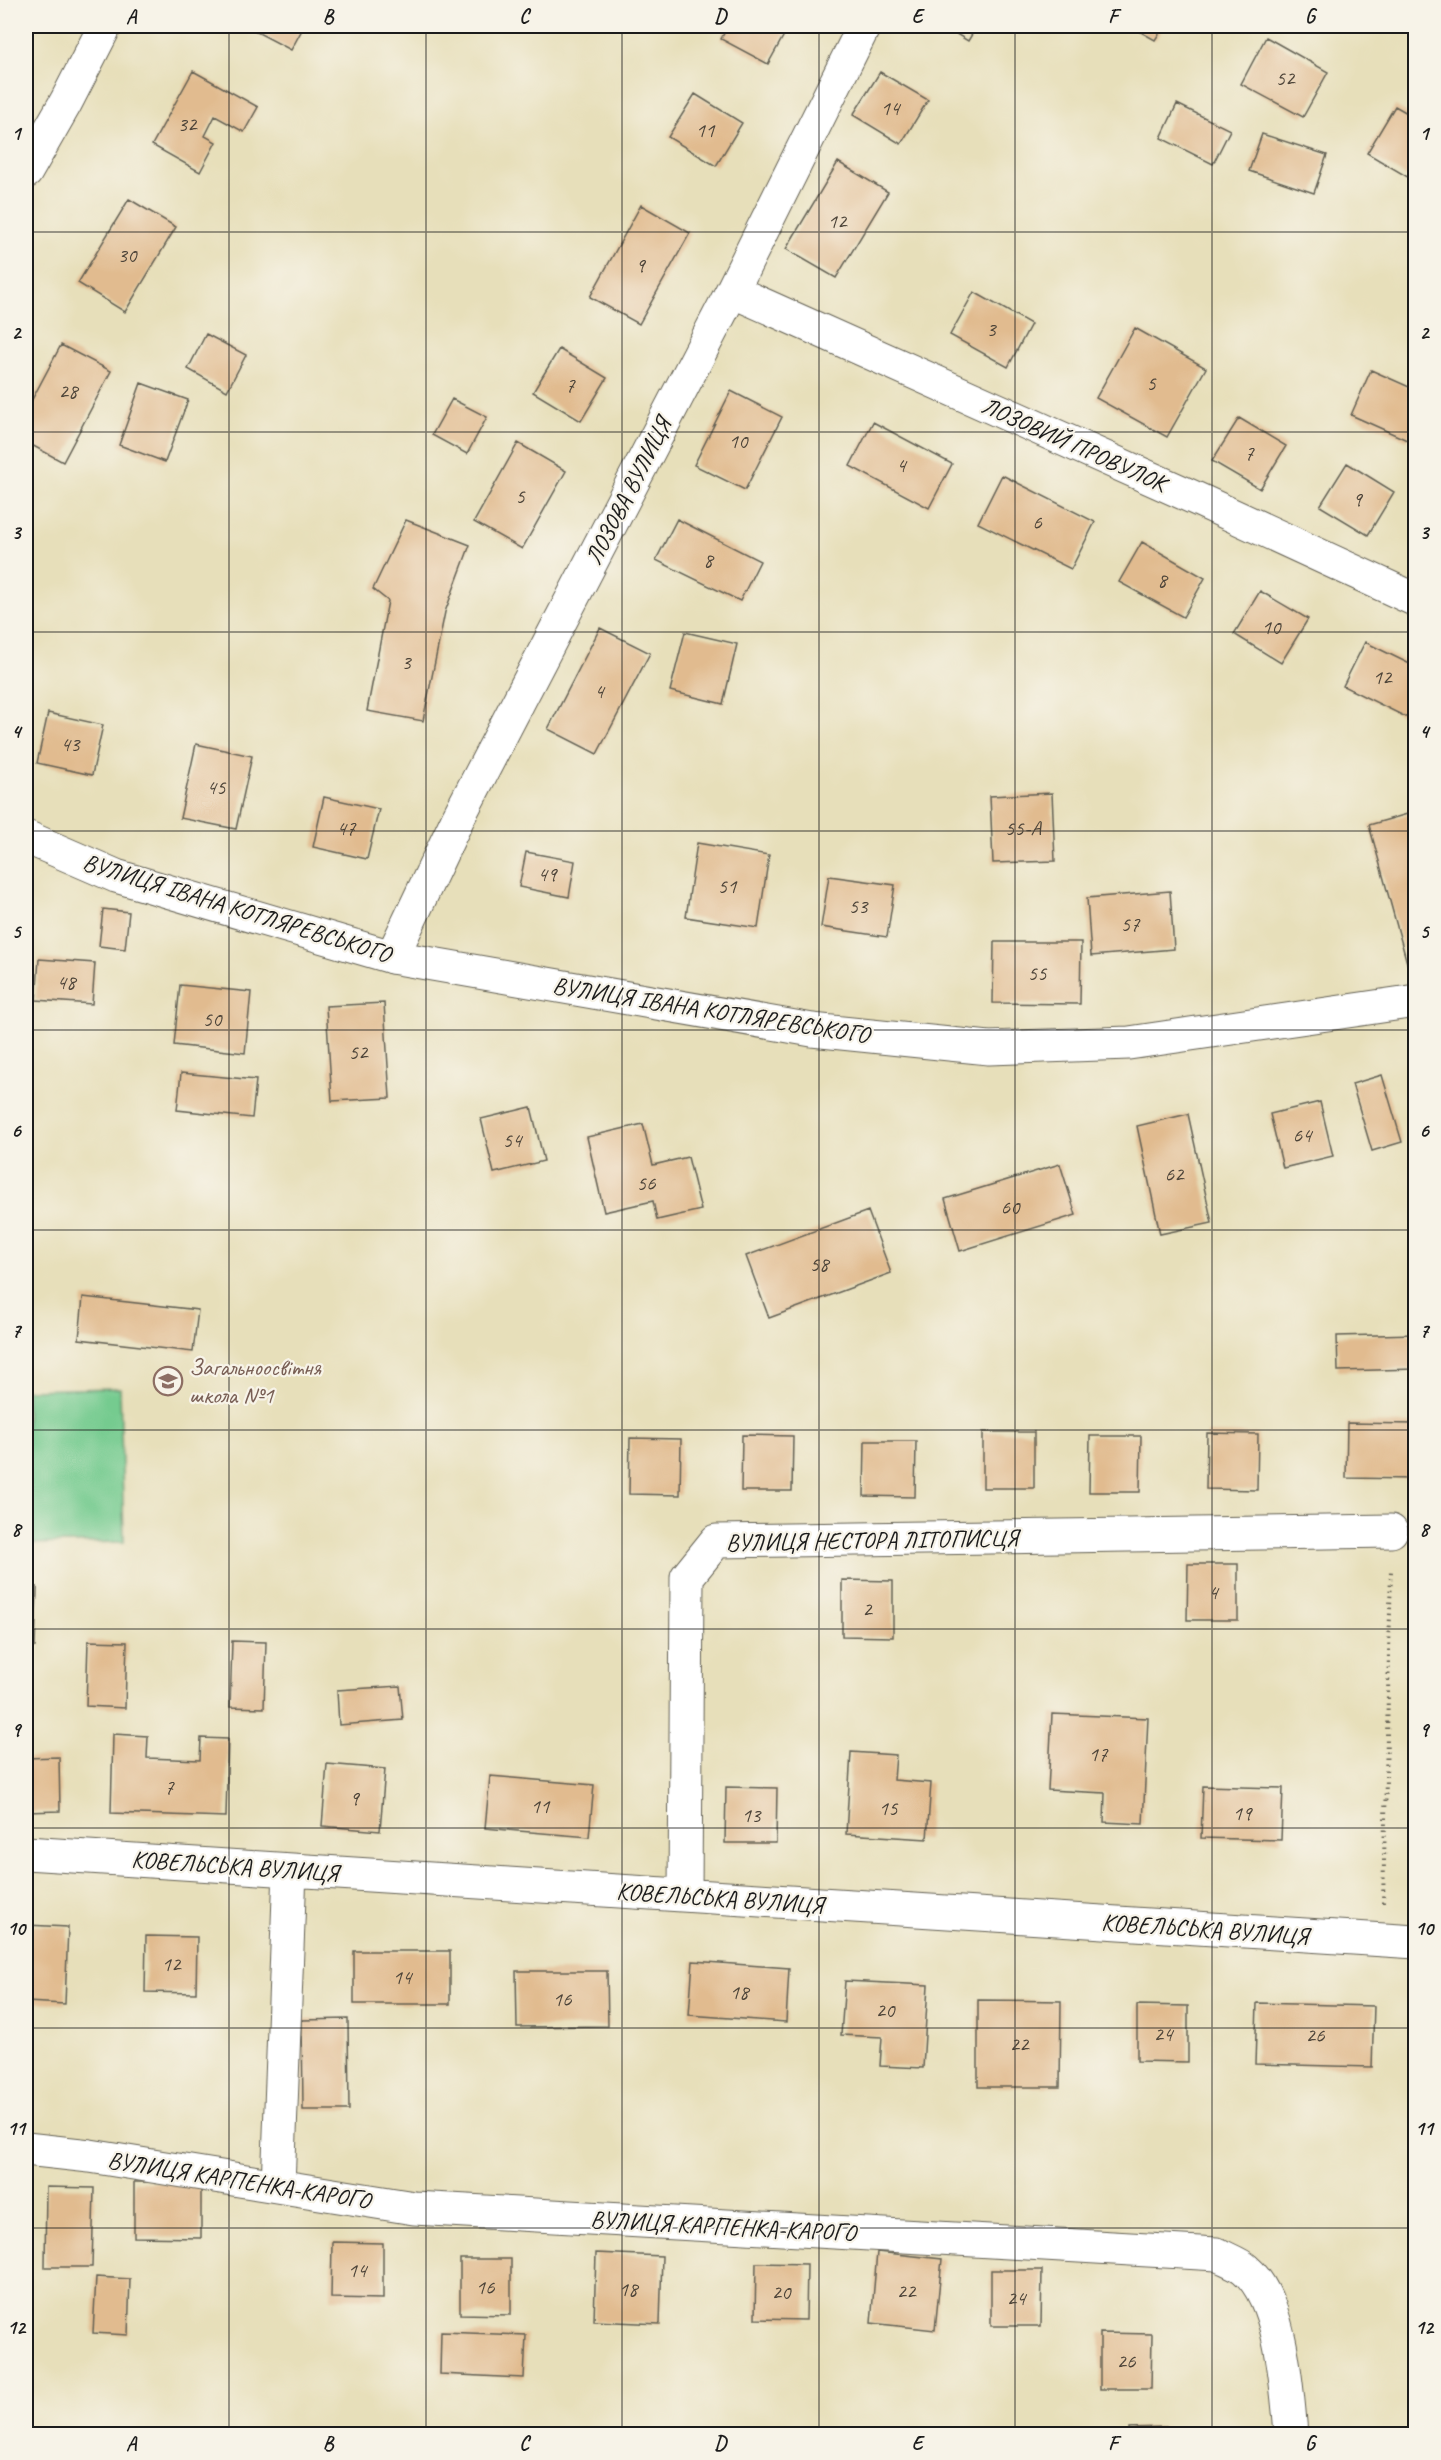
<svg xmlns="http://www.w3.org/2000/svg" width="1441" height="2460" viewBox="0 0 1441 2460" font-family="Caveat,sans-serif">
<rect width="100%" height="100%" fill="#f7f3e8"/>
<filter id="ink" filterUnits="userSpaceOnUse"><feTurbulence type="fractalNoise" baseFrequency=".0167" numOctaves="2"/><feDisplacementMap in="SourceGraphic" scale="12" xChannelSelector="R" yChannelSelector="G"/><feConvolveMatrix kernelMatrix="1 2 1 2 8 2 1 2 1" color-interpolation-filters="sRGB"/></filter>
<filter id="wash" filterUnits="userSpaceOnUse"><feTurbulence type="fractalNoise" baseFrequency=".008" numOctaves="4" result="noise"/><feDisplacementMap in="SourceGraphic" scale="24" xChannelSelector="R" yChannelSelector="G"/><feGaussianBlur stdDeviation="1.35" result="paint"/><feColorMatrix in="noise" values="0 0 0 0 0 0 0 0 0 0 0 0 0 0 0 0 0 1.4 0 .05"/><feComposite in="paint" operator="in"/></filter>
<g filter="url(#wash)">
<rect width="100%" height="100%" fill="#e7dfba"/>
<path fill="#75cb8f" stroke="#487456" stroke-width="1.5" d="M120,1388L124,1542L26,1544V1390Z"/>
<g id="blocks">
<path fill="#e1bb8f" d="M253,26H304L291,50L251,29Z
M728,26H789L768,64L721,39Z
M943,26H977L968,41Z
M1130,26H1164L1155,40Z
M1266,37L1328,72L1303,117L1241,84Z
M193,71L258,107L244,132L215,116L205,136L216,142L200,172L152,145Z
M880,72L928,100L901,144L853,115Z
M695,94L742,123L716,166L668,137Z
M1177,104L1230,130L1213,164L1161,138Z
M1395,106L1416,118V182L1367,153Z
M1262,134L1327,155L1314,193L1249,171Z
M838,162L888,192L836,278L786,249Z
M129,199L176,227L125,312L78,283Z
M641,205L690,233L639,324L590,297Z
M974,292L1031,324L1008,367L950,335Z
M1135,328L1206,368L1167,437L1096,398Z
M206,334L246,355L227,391L188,369Z
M61,345L111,371L63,462L26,442V411Z
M559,349L607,378L581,421L533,392Z
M1371,370L1416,390V422L1407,440L1351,415Z
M141,383L188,400L165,462L119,445Z
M731,391L782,417L745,490L694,465Z
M452,399L487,417L467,454L432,435Z
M1239,418L1286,446L1260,489L1212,461Z
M873,422L952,464L929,508L850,466Z
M518,443L566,471L522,549L474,522Z
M1347,463L1394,492L1368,535L1320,506Z
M1002,475L1095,522L1071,569L978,523Z
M677,519L760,561L740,601L656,560Z
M406,520L470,545L445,612L423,721L367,711L388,601L373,589Z
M1142,542L1205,578L1183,617L1119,582Z
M1260,591L1308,619L1281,663L1234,634Z
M600,628L650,653L597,754L548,729Z
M685,632L737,644L723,704L670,691Z
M1365,642L1416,667V722L1343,686Z
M48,713L103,725L92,775L37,763Z
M196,744L252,756L236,829L180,818Z
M1052,793L1055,861L993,863L990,796Z
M324,797L379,809L367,859L313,847Z
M1411,813L1416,828V968L1409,970L1369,825Z
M697,843L769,855L758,928L686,917Z
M526,852L575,861L569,897L519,887Z
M829,876L895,885L887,937L821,927Z
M1170,891L1174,949L1091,956L1087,898Z
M103,909L129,912L125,949L99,946Z
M994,942H1081L1080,1004L993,1003Z
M39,959L95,963L92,1004L36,1000Z
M180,985L251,992L245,1053L174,1045Z
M384,1003L390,1098L332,1101L326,1006Z
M181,1073L256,1080L252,1118L177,1110Z
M1382,1075L1402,1142L1372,1151L1352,1084Z
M1320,1102L1333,1156L1283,1168L1270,1114Z
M531,1107L544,1161L494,1173L481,1119Z
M1188,1114L1212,1223L1160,1234L1137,1126Z
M643,1124L653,1165L688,1157L701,1210L657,1220L653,1201L604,1212L587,1137Z
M1060,1164L1076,1215L960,1251L945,1199Z
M868,1211L891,1273L769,1318L746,1256Z
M83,1297L198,1310L193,1352L79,1339Z
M1416,1334V1369L1338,1371L1337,1336Z
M1347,1423L1416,1424V1479L1346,1478Z
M983,1432H1034V1488H983Z
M1207,1433L1258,1434L1257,1490L1206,1489Z
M742,1435L793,1436L792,1491H741Z
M1090,1436H1141L1140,1492H1089Z
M630,1438L681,1439L680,1495L629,1494Z
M865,1441H916L915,1497L864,1496Z
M1188,1564H1238V1620H1187Z
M842,1580L893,1581V1637L842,1636Z
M26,1587H37L35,1647H26Z
M88,1641L127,1642L125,1708L86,1706Z
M232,1641L266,1642L264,1708L230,1707Z
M400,1686L403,1720L339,1725L337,1690Z
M1052,1714L1148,1718L1143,1824L1104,1822L1105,1793L1048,1790Z
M113,1734L148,1736L147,1758L200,1760L201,1738L228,1739L226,1817L111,1813Z
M851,1752L896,1755L894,1780L931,1783L927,1839L846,1834Z
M59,1757L60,1811L26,1812V1758Z
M327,1764L385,1769L380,1831L322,1826Z
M490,1776L594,1785L589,1837L485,1828Z
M1203,1786L1283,1788L1281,1840L1201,1838Z
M726,1787L777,1788L776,1843H725Z
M26,1925L68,1927L65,2004L26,2002Z
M146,1936L197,1937L196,1993L145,1992Z
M354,1951H450V2004H354Z
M693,1961L789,1968L786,2022L689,2015Z
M516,1971H607L608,2026L517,2027Z
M845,1981L928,1985L923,2068L880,2066L882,2037L841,2035Z
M978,2000L1061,2001L1060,2087H978Z
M1257,2003L1374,2006L1372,2067L1255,2064Z
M1137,2005L1188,2006V2062L1137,2061Z
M348,2019L349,2110H303L302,2020Z
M134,2182H201V2238L134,2237Z
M46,2187L94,2188L92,2267H45Z
M332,2242L383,2243V2299L331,2298Z
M877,2252L942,2259L935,2330L871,2323Z
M596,2253L662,2256L660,2324L594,2321Z
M460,2259H511V2315L460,2314Z
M756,2263L807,2264L806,2320L755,2319Z
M991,2270H1042L1041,2326H991Z
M96,2277L130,2279L128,2335L93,2333Z
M441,2332L526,2335L524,2378L440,2374Z
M1100,2333L1152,2334L1151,2389H1100Z
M1167,2427V2434H1129V2428Z"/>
</g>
</g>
<g filter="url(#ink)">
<use href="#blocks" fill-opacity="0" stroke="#636053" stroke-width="1.5"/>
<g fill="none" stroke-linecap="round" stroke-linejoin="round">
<g stroke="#636053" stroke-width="35">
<path id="minor" d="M732,291L1197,499L1416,600
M392,957L458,818L732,291L864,26
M26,1853L1416,1942
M685,1895L687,1577L716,1541L1391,1531
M26,2149L90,2156L414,2208L1217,2254C1226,2259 1238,2263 1245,2269C1282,2300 1287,2389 1291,2434
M278,2186L290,1870"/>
</g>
<g stroke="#636053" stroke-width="35">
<path id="tertiary" d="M26,172L66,102L105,26
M26,837L116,876L392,957L812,1030L989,1048L1129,1043L1416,1001"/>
</g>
<path stroke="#636053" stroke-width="4" stroke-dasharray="1.5 4.5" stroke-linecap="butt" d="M1383,1903L1391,1569"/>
<use href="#minor" stroke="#fff" stroke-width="33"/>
<use href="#tertiary" stroke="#fff" stroke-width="33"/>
</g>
</g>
<path fill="none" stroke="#1c1c1c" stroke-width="1.5" stroke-opacity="0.55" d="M229,26V2434M426,26V2434M622,26V2434M819,26V2434M1015,26V2434M1212,26V2434M26,232H1416M26,432H1416M26,632H1416M26,831H1416M26,1030H1416M26,1230H1416M26,1430H1416M26,1629H1416M26,1828H1416M26,2028H1416M26,2228H1416"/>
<defs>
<g id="school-ring" transform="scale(1.5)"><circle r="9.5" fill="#f7f3e8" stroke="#8d6e63" stroke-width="1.5"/><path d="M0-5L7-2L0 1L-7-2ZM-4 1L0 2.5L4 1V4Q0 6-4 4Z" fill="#8d6e63"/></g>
</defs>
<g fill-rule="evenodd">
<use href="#school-ring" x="168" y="1381"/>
</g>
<g text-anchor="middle" stroke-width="4.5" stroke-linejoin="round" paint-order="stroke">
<g font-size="21" fill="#4d4439">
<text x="1285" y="85">52</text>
<text x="890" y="115">14</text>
<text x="187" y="131">32</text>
<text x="705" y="137">11</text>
<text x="837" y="228">12</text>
<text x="127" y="262">30</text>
<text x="640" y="272">9</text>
<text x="991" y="336">3</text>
<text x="1151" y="390">5</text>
<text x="570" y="392">7</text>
<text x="68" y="398">28</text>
<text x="738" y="448">10</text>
<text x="1249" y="460">7</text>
<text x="901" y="472">4</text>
<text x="520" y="503">5</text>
<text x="1357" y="506">9</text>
<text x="1037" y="529">6</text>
<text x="708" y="567">8</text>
<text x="1162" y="587">8</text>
<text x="1271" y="634">10</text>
<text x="406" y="669">3</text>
<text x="1382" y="684">12</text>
<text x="599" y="698">4</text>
<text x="70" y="751">43</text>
<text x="216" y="794">45</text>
<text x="346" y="835">47</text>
<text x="1023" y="835">55-А</text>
<text x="547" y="881">49</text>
<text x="727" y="893">51</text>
<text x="858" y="913">53</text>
<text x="1130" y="931">57</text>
<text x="1037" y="980">55</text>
<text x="66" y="989">48</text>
<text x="212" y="1026">50</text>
<text x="358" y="1059">52</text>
<text x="1302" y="1142">64</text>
<text x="512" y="1147">54</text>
<text x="1174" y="1181">62</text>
<text x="646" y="1190">56</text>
<text x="1010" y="1214">60</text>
<text x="819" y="1271">58</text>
<text x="1213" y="1599">4</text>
<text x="867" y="1616">2</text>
<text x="1098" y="1761">17</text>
<text x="169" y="1794">7</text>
<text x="354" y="1805">9</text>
<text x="540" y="1813">11</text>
<text x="888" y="1815">15</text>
<text x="1242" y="1820">19</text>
<text x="751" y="1822">13</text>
<text x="171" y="1971">12</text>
<text x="402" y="1984">14</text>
<text x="739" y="1999">18</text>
<text x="562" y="2006">16</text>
<text x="885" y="2017">20</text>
<text x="1163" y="2041">24</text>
<text x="1315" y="2042">26</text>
<text x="1019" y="2051">22</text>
<text x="357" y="2277">14</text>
<text x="485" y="2294">16</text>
<text x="628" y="2296">18</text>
<text x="906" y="2298">22</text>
<text x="781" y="2299">20</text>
<text x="1016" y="2305">24</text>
<text x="1126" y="2368">26</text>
</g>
<g font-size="24" fill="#1c1c1c" stroke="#f7f3e8">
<text transform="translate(1074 444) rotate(24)" y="8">ЛОЗОВИЙ ПРОВУЛОК</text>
<text transform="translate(628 491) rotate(-63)" y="8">ЛОЗОВА ВУЛИЦЯ</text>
<text transform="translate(237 908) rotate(17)" y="8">ВУЛИЦЯ ІВАНА КОТЛЯРЕВСЬКОГО</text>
<text transform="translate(711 1010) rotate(9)" y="8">ВУЛИЦЯ ІВАНА КОТЛЯРЕВСЬКОГО</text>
<text transform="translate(872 1540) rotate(-1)" y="8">ВУЛИЦЯ НЕСТОРА ЛІТОПИСЦЯ</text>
<text transform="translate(235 1866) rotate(4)" y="8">КОВЕЛЬСЬКА ВУЛИЦЯ</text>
<text transform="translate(720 1898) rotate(4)" y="8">КОВЕЛЬСЬКА ВУЛИЦЯ</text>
<text transform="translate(1205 1929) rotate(4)" y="8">КОВЕЛЬСЬКА ВУЛИЦЯ</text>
<text transform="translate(239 2180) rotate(9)" y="8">ВУЛИЦЯ КАРПЕНКА-КАРОГО</text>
<text transform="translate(723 2226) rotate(3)" y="8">ВУЛИЦЯ КАРПЕНКА-КАРОГО</text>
</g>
<g font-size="24" fill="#785e54" stroke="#f7f3e8" text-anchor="start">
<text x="189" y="1375">Загальноосвітня<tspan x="189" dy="28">школа №1</tspan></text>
</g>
</g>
<rect width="1441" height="2460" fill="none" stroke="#f7f3e8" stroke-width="66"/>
<rect x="33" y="33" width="1375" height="2394" fill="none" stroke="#1c1c1c" stroke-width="2"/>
<g font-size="20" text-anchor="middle" font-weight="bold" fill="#1c1c1c">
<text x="131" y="23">A</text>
<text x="328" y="23">B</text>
<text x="524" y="23">C</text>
<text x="720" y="23">D</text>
<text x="917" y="23">E</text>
<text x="1113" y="23">F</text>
<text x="1310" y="23">G</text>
<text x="16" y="140">1</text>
<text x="1424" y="140">1</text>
<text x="16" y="339">2</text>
<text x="1424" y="339">2</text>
<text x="16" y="539">3</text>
<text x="1424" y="539">3</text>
<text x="16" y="738">4</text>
<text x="1424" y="738">4</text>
<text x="16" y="938">5</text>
<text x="1424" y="938">5</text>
<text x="16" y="1137">6</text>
<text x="1424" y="1137">6</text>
<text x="16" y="1337">7</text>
<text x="1424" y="1337">7</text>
<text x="16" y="1536">8</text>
<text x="1424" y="1536">8</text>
<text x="16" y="1736">9</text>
<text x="1424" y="1736">9</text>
<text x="16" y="1935">10</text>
<text x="1424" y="1935">10</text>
<text x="16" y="2135">11</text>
<text x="1424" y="2135">11</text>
<text x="16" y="2334">12</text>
<text x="1424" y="2334">12</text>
<text x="131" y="2450">A</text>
<text x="328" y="2450">B</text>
<text x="524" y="2450">C</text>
<text x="720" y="2450">D</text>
<text x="917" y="2450">E</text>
<text x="1113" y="2450">F</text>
<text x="1310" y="2450">G</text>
</g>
</svg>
